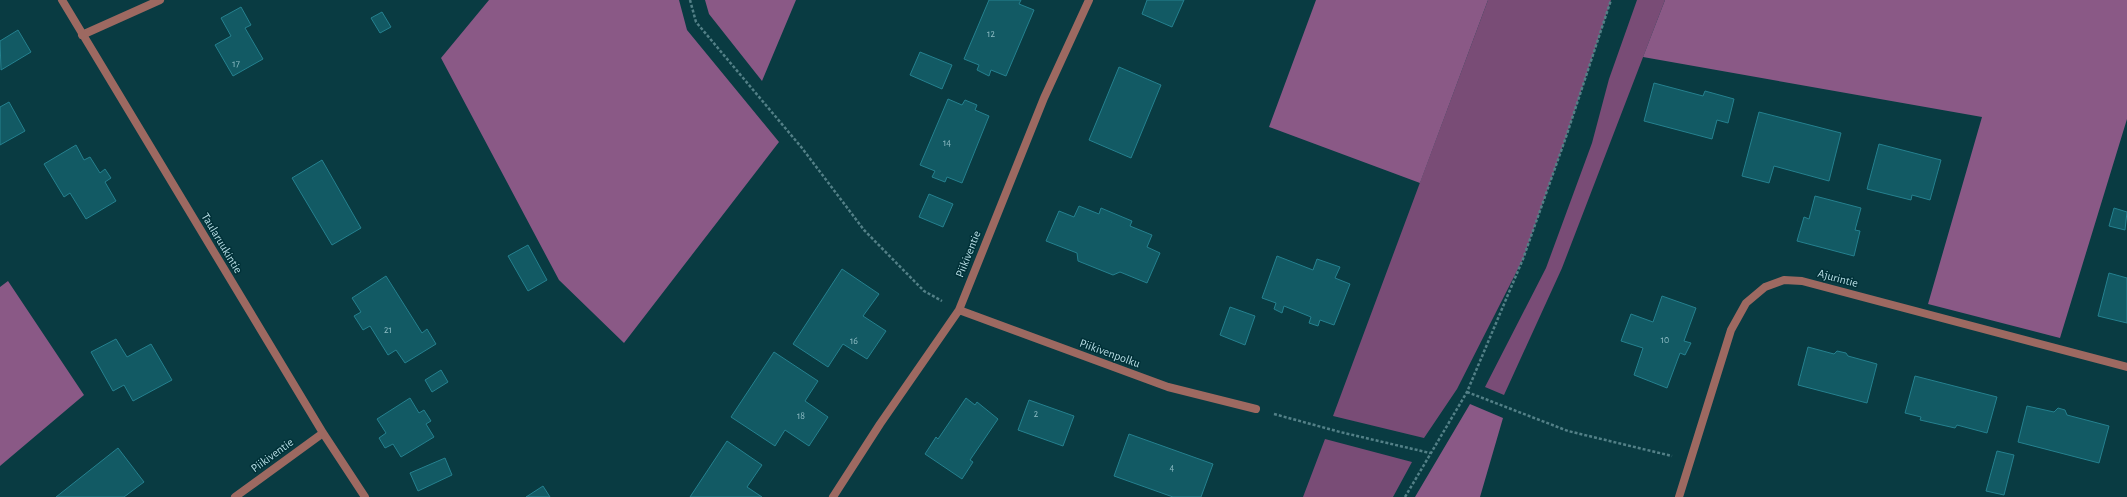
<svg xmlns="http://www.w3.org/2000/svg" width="2127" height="497" viewBox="0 0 2127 497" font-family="'Alegreya Sans',sans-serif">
<rect width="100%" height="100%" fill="#093b42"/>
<path fill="#794c76" d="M1488,0H1611L1566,137L1523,259L1457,389L1424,438L1333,416Z
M1637,0H1665L1562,268L1504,395L1485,387L1546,268L1592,143L1609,79Z
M1325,439L1412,462L1393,497H1303Z"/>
<path fill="#8a5986" d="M489,0H679L687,30L779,142L624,343L559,280L441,58Z
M705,0H796L762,81L709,14Z
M1316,0H1488L1420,183L1269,127Z
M1665,0H2127V119L2060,338L1928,304L1982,117L1643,57Z
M8,281L84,395L0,466V287Z
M1470,404L1503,418L1480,497H1415Z"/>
<path fill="#125a64" stroke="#25818f" d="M989,0H1021L1019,4L1034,10L1006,76L991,70L989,76L977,70L979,65L964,59Z
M1147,0H1184L1172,27L1142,14Z
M241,7L251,25L245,28L263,59L233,76L215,45L231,36L221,18Z
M382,12L391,27L380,33L371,18Z
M18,30L31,52L1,70L0,41Z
M920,52L952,65L942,89L910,75Z
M1119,67L1161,85L1131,158L1089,140Z
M1654,83L1703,96L1705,91L1734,99L1728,123L1717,120L1712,139L1644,121Z
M948,99L962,105L965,100L977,105L975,110L989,116L962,183L947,177L945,182L932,177L935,171L920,165Z
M9,102L25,131L0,145V107Z
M1759,112L1841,133L1829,181L1774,166L1769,183L1742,176Z
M1879,144L1941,160L1930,200L1912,195L1911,200L1867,189Z
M76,145L84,160L90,157L100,173L105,169L111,178L105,182L116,201L86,219L70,193L64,197L44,164Z
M322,160L361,228L332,245L292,178Z
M929,194L953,204L943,227L919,217Z
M1815,196L1861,208L1855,230L1860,231L1854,256L1797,241L1804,217L1809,219Z
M1079,206L1099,214L1101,208L1132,221L1130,226L1152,235L1147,247L1160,253L1147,283L1120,272L1113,275L1078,261L1077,253L1046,241L1059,211L1074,217Z
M2114,208L2127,212L2125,230L2109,226Z
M528,245L547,280L528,291L508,256Z
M1277,256L1313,270L1317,259L1340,267L1335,278L1350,284L1334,325L1320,320L1318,326L1309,323L1311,317L1284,306L1282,313L1274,309L1276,303L1262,298Z
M842,269L879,294L863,316L886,331L867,359L843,344L828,367L793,344Z
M2109,273L2127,278V323L2098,316Z
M386,276L422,333L427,329L436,344L405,363L396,350L388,355L370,326L363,330L354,316L361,312L352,298Z
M1662,296L1696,308L1684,341L1691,343L1685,355L1680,353L1667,388L1634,375L1643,348L1621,341L1631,314L1653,322Z
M1230,307L1255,316L1245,345L1220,335Z
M116,339L127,357L151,344L172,380L133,401L124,385L113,391L91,352Z
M1808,347L1834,354L1837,351L1846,353L1848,356L1877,364L1867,403L1798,385Z
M774,352L818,381L805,401L828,417L809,446L785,430L775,446L731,417Z
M441,370L448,382L432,392L425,380Z
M1915,376L1997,397L1987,433L1957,425L1955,428L1920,420L1921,417L1905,413Z
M410,398L419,413L424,410L431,421L426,424L434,437L401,457L393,444L385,448L379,438L386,433L377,419Z
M966,398L975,405L977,402L998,419L970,460L973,462L962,479L925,454L936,437L938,439Z
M1029,400L1074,416L1063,446L1018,430Z
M2027,406L2054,412L2058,408L2065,410L2067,415L2109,426L2099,463L2018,442Z
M1129,434L1213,464L1201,497H1173L1114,476Z
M727,441L762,465L747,487L762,497H690Z
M118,448L144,482L124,497H56Z
M1997,451L2014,455L2004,495L1986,491Z
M445,458L452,475L418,491L410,473Z
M543,486L550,497H526Z"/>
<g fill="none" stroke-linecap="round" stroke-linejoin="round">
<path stroke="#538087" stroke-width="2.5" stroke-dasharray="3 2" stroke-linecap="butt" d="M690,0L696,22L802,148L864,230L924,291L942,301
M1467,392L1568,431L1672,456
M1274,414L1340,432L1430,453
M1405,497L1467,392L1523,259L1566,137L1611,0"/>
<path stroke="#9d6961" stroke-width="8" d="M62,0L323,433L365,497
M82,35L160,0
M959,310L1168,387L1256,409
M235,497L323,433
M833,497L880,424L959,310L1044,98L1089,0
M1679,497L1731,330L1746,303L1765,287L1784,280L1802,281L2127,367"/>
</g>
<g text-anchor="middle" stroke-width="3" stroke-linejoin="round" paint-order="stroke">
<g font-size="10" fill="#8dbcc4">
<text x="991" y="37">12</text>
<text x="236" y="67">17</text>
<text x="947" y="146">14</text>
<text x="388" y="333">21</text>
<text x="1665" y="343">10</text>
<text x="854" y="344">16</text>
<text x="1036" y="417">2</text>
<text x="801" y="419">18</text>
<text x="1172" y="471">4</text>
</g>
<g font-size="12" fill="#b6dde4" stroke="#003138">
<text transform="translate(222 243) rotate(59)" y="4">Taularuukintie</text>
<text transform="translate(968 254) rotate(-68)" y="4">Piikiventie</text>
<text transform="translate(1838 278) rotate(15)" y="4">Ajurintie</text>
<text transform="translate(1110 353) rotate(20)" y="4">Piikivenpolku</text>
<text transform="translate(272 455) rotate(-36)" y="4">Piikiventie</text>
</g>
</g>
</svg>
